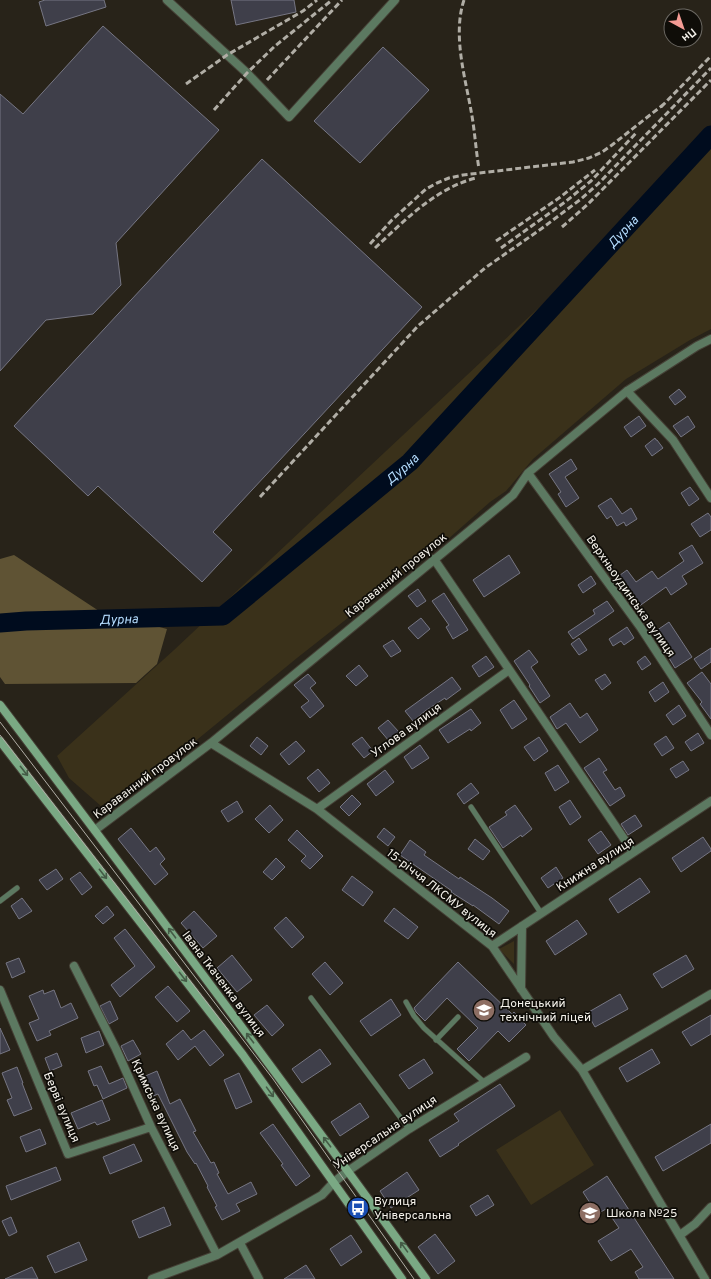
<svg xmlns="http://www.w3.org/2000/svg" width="711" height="1279" viewBox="0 0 711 1279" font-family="Overpass,sans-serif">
<rect width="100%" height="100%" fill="#282319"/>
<path fill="#3a311a" d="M711,146V329L690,340L626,379L533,459L506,491L490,502L447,540L297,658L149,779L101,806L69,778L57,756L174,650Z
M514,941V964L499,949Z
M560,1110L594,1165L531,1205L496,1150Z"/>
<path fill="#5f5334" d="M14,555L99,611L167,629L157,664L136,683L5,684L0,677V559Z"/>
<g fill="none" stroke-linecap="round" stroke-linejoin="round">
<path stroke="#000c1e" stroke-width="19" id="s1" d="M0,623L26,621L223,616L410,462L711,135"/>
</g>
<path fill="#3f3f4a" stroke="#767683" d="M45,0H104L106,7L46,26L39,2Z
M231,0H294L296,12L236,25Z
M103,26L219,130L116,243L121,285L93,314L46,320L0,371V94L23,114Z
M383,47L429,90L360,163L314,121Z
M262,159L422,307L213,532L232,550L202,582L98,486L88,496L14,426Z
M679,389L686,397L675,405L669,397Z
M639,416L646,426L631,437L624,427Z
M688,416L695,427L681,437L673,426Z
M655,438L656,440H657L663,448L652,456L645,446Z
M571,459L577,469L565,477L579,498L566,507L558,494L561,492L549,474Z
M690,487L699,499L689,506L681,493Z
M611,498L622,514L631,508L637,519L626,526L624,522L617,526L611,516L607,519L598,506Z
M708,513L711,517V530L700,537L691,524Z
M692,545L703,563L682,576L687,584L671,595L666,587L638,607L624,587L623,588L616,578L627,570L636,582L652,571L658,579L684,561L679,553Z
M509,555L520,573L484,597L473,580Z
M591,576L596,584L583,593L578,585Z
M418,589L426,601L417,607L408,596Z
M444,593L468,630L453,639L446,627L449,625L432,601Z
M607,601L614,611L573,639L568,632L595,614L593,610Z
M421,618L430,629L418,639L408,628Z
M669,622L692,657L675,668L669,658H670L653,633Z
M627,627L634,638L624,645L621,641L613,646L609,639Z
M579,638L587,650L579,655L571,644Z
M393,640L401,651L391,657L383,646Z
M711,648V662L701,669L694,659Z
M529,650L538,662L531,667L550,696L540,703L529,686L530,685L514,661Z
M486,656L494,667L479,677L472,666Z
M645,656L651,664L642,670L637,662Z
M359,665L368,676L356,686L346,676Z
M702,672L711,684V719L700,704L702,702L687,683Z
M308,674L316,683L310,688L324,706L310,718L301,707L309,701L294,685Z
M605,674L611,683L602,690L595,680Z
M452,677L461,689L446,700L445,698L425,711L413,721L405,711Z
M663,682L669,692L655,702L649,692Z
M514,700L527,719L512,729L500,710Z
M570,703L580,718L587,713L598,730L580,743L566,723L557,729L550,717Z
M679,705L686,716L673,725L666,715Z
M471,709L481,723L471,731L470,729L448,743L439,730Z
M388,720L399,732L389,741L378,728Z
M698,733L704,743L691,751L685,742Z
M666,736L674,748L662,756L654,744Z
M257,737L268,746L261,755L250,746Z
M362,737L373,751L364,758L352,744Z
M539,737L548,751L534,761L524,747Z
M296,741L305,751L289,765L280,754Z
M420,745L429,758L412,769L404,757Z
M599,758L607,770L603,772L615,790L620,787L625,796L610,806L584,768Z
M683,761L689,770L676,778L670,769Z
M558,765L569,782L555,791L545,773Z
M318,769L330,783L319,792L307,778Z
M385,770L394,782L376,796L367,784Z
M471,783L479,793L464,804L457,794Z
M352,795L361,804L349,816L340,807Z
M570,800L581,817L570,825L559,807Z
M237,801L243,812L228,822L221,811Z
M270,805L283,820L269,833L255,819Z
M515,805L532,829L522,837L521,835L503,848L489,827L507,815L505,812Z
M635,815L642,826L628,835L621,824Z
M131,828L150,852L156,847L165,859L160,864L168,874L155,885L118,839Z
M384,828L395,837L388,846L377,837Z
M297,830L323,856L310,869L301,861L306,856L288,840Z
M601,831L611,845L598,854L588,840Z
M703,837L711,849V851L681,872L672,858Z
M475,839L490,851L483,860L468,849Z
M410,840L426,852L424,855L459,879L460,877L492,898L509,911L499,924L473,905V906L451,892L452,891L400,855Z
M276,858L285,867L272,880L263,872Z
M556,867L563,878L548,888L541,878Z
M56,869L63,879L47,890L39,880Z
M80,872L92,887L82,895L70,879Z
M352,876L373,892L363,906L342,890Z
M640,878L650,892L618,913L609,899Z
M22,898L32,911L19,919L11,906Z
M107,906L114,915L103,924L95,916Z
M394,908L418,927L408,939L384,921Z
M194,911L217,936L203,948L181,923Z
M286,917L304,937L292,948L274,928Z
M577,920L587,934L555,955L546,941Z
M125,929L155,967L120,997L111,985L135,966L114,938Z
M232,955L252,980L237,992L217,968Z
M686,955L694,969L662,988L653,974Z
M19,958L25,972L12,978L6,963Z
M325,962L343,983L330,995L312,974Z
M458,962L512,1014L514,1012L526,1025L509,1042L498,1031L469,1061L457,1049L478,1028L447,998L425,1021L416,1012L414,1008Z
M168,986L190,1011L177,1022L155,997Z
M43,990L44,994L54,990L61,1008L71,1003L78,1018L49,1031L51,1035L37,1041L29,1023L39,1019L29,996Z
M620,994L628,1009L595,1027L587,1013Z
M391,999L401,1015L371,1036L360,1021Z
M110,1001L118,1019L109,1024L100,1006Z
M267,1005L284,1025L272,1036L254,1015Z
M711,1015V1034L691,1046L682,1032Z
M0,1028L10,1050L0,1054Z
M183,1030L191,1040L204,1030L224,1055L210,1066L195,1046L178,1060L166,1044Z
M99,1031L104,1045L86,1053L81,1038Z
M133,1040L141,1054L128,1061L121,1046Z
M320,1049L331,1064L302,1083L292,1069Z
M652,1049L660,1063L627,1082L619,1068Z
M57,1053L62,1066L50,1071L45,1058Z
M424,1059L433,1073L409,1089L399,1075Z
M101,1066L109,1084L123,1078L127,1088L103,1099L97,1085L94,1086L88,1071Z
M17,1067L23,1083H22L32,1109L14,1116L7,1100L12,1098L2,1073Z
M157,1071L170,1104L180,1099L196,1131L193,1132L211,1163L214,1162L219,1173L217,1174L228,1194L251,1182L257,1194L236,1204L240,1211L222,1220L215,1207L217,1206L207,1187L208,1186L196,1163L195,1164L187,1152L158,1094L151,1097L143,1077Z
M239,1073L252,1102L236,1109L224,1080Z
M500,1084L515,1106L458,1144L459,1145L440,1157L429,1140L459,1121L454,1114Z
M102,1100L110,1120L97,1125L95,1122L78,1129L71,1113Z
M360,1103L369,1117L340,1136L331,1122Z
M273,1124L310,1176L296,1186L281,1165L283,1164L260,1133Z
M711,1124V1143L663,1171L655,1157Z
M40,1129L46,1144L26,1152L20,1137Z
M134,1144L142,1161L110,1174L103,1157Z
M56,1167L61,1180L11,1200L6,1186Z
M407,1172L419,1190L391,1208L380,1191Z
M607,1176L640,1227L674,1279H639L635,1272L643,1267L631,1249L611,1261L598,1241L619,1228L606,1209L597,1214L583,1192Z
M488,1195L494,1205L476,1216L470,1206Z
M164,1207L171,1225L139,1238L132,1221Z
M11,1217L17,1232L9,1236L2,1221Z
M435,1234L455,1261L438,1274L418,1247Z
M351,1235L362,1252L341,1266L330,1249Z
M79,1242L87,1260L55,1273L47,1256Z
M306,1265L315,1279H284Z
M32,1267L38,1279H5Z"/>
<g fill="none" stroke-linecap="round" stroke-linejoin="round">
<g stroke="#454036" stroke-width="6">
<path id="lane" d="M471,807L541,913
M0,901L17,888
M311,998L409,1129
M406,1002L414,1016L424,1028L484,1082
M436,1040L458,1017"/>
</g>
<g stroke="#454036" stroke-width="10">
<path id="street" d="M167,0L247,73L289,117L395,0
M627,391L673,440L711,498
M528,473L641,628L711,735
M434,559L633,852
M211,743L317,809L492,946L554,1037L582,1070L705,1279
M317,809L509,670
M95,830L211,743L513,495L528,473L627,391L697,346L711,339
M492,946L711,801
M74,966L116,1049L151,1127L217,1255
M521,989L522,926
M0,990L68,1154L151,1127
M582,1070L711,994
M680,1235L695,1224L711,1207
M240,1243L259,1279
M152,1279L217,1255L322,1195L334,1182L348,1171L409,1129L526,1057"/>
</g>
<g stroke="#454036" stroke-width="10">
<path id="secondary" d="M0,705C144,895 287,1086 426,1279
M0,741L243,1055L402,1279"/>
</g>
<use href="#lane" stroke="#5c7961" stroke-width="5"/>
<use href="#street" stroke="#5c7961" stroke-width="8"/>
<use href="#secondary" stroke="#7aa984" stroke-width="8"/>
<path stroke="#b1aea6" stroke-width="1" d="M0,722L273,1079L414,1279
M0,735L229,1031"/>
<path stroke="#b1aea6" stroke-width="3" stroke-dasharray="6 3" stroke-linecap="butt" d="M464,0C452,36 466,80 472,116C475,134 476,151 479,169
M267,80L342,0
M186,84L227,55L303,11L317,0
M661,107L711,56
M214,110L247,73L275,46L332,0
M562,227L587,205L711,80
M496,241L559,198L595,170
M370,244L392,220L426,189L437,183L449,178L463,175L573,162L589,158L602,152L612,145L664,104
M375,248C405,220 436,188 476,178
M501,248L565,202L591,181L637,132
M260,497L418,326L485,268L541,229L581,199L598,184L711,68"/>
</g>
<defs><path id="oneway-shaft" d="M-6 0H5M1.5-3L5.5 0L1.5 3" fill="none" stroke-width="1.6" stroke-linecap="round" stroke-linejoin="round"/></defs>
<g stroke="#445b46">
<use href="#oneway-shaft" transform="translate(24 771) rotate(52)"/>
<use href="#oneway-shaft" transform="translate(103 874) rotate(52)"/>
<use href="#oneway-shaft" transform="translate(172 933) rotate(-127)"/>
<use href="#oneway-shaft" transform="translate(183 977) rotate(52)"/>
<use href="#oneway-shaft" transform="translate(250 1038) rotate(-127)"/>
<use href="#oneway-shaft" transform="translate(270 1092) rotate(54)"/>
<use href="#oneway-shaft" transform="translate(327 1142) rotate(-127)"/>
<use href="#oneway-shaft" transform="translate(404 1247) rotate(-126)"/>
</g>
<defs>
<g id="university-disc" transform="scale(1.15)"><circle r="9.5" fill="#8d6e63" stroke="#0f0d08"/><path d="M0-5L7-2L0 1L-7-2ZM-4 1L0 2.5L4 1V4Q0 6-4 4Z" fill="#fff"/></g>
<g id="bus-disc" transform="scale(1.15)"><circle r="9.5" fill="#1a4fb4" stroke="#0f0d08"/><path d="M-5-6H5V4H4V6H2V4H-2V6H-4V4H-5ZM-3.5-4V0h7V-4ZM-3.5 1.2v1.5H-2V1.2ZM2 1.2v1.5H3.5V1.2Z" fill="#fff"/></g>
<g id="school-disc" transform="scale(1.15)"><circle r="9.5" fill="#8d6e63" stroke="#0f0d08"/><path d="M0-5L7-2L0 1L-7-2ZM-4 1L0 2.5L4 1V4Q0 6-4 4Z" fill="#fff"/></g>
</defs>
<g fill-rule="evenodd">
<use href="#university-disc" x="484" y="1010"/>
<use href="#bus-disc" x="358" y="1208"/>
<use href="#school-disc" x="590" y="1213"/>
</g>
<g text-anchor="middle" stroke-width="3.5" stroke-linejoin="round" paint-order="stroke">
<g font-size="12" fill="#f4f1ea" stroke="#0f0d08">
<text transform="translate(396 575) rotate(-39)" y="4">Караванний провулок</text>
<text transform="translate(631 596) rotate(55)" y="4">Верхньоудинська вулиця</text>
<text transform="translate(406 730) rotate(-36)" y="4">Углова вулиця</text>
<text transform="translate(145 778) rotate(-37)" y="4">Караванний провулок</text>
<text transform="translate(595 864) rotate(-33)" y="4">Книжна вулиця</text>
<text transform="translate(442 893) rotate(38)" y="4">15-річчя ЛКСМУ вулиця</text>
<text transform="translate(224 984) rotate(53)" y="4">Івана Ткаченка вулиця</text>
<text transform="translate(156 1105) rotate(65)" y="4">Кримська вулиця</text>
<text transform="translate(62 1107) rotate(67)" y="4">Берві вулиця</text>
<text transform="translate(385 1132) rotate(-34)" y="4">Універсальна вулиця</text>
</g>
<g font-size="12" fill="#f4f1ea" stroke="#0f0d08" text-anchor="start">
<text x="500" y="1007">Донецький<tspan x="500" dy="14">технічний ліцей</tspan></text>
<text x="374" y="1205">Вулиця<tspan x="374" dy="14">Універсальна</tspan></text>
<text x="606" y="1217">Школа №25</text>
</g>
<g font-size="13" font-style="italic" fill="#b4ddff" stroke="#0f0d08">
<text dy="5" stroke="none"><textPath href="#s1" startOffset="779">Дурна</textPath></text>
<text dy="5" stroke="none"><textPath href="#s1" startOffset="455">Дурна</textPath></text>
<text dy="5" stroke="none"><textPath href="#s1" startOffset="119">Дурна</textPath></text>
</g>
</g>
<g transform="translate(683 28) rotate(140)"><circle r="19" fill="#0f0d08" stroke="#6b6862"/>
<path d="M0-3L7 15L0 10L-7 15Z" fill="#f59c95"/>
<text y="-6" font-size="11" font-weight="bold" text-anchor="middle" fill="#f4f1ea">Пн</text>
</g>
</svg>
